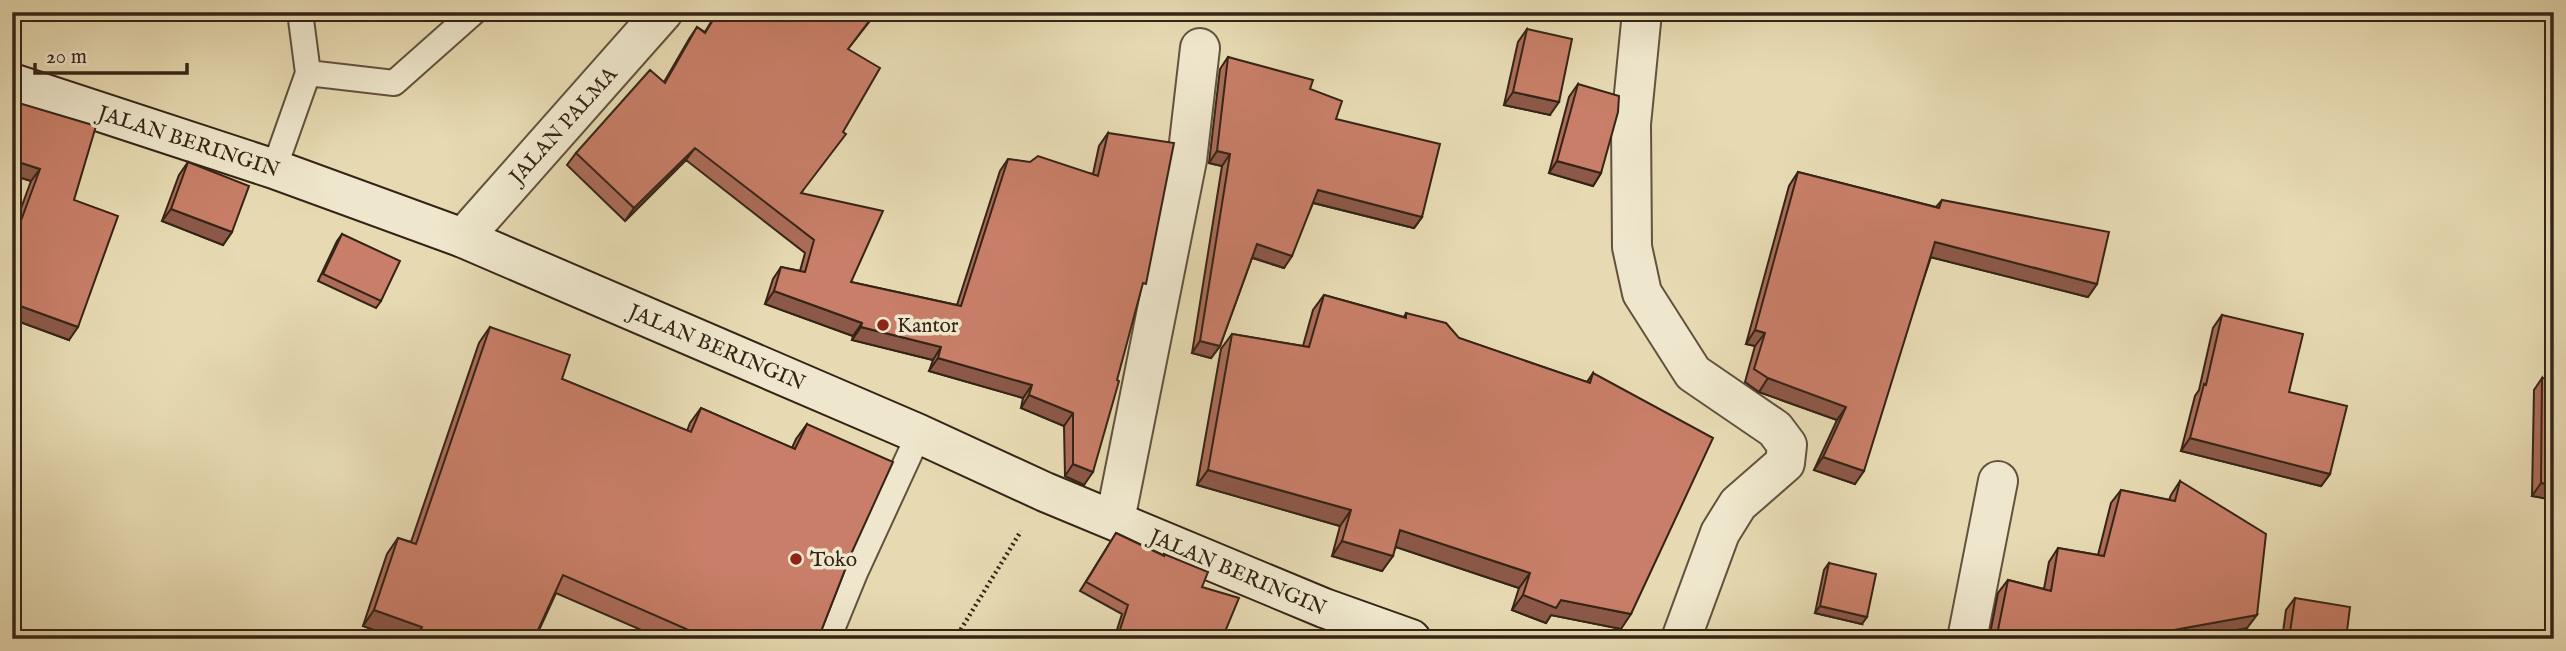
<svg xmlns="http://www.w3.org/2000/svg" width="2566" height="651" viewBox="0 0 2566 651" font-family="'IM FELL English',serif">
<rect width="100%" height="100%" fill="#e7dab2"/>
<filter id="stains"><feTurbulence type="fractalNoise" baseFrequency=".00286" numOctaves="4"/><feColorMatrix values="0 0 0 0 .2 0 0 0 0 .09 0 0 0 0 .02 0 0 0 .5 -.17"/></filter>
<radialGradient id="worn" r=".72"><stop offset=".6" stop-color="#630" stop-opacity="0"/><stop offset="1" stop-color="#630" stop-opacity=".3"/></radialGradient>
<g fill="none" stroke-linecap="round" stroke-linejoin="round">
<g stroke="#62523d" stroke-width="28">
<path id="lane" d="M308,73L394,83L474,12
M274,169L308,73L300,12
M828,639L855,573L919,434"/>
</g>
<g stroke="#62523d" stroke-width="42">
<path id="street" d="M1642,12L1631,124L1632,247L1642,293L1693,373L1775,429L1787,445L1785,463L1738,504L1720,533L1681,639
M463,238L663,12
M1115,520L1187,160L1200,48
M1967,639L1998,481"/>
</g>
<g stroke="#352416" stroke-width="42">
<path id="secondary" d="M12,83L274,169L463,238L919,434L1045,492L1324,608L1411,639"/>
</g>
<path stroke="#352416" stroke-width="4.5" stroke-dasharray="2 3.5" stroke-linecap="butt" d="M955,639L1021,531"/>
<use href="#lane" stroke="#efe7cd" stroke-width="24"/>
<use href="#street" stroke="#efe7cd" stroke-width="38"/>
<use href="#secondary" stroke="#efe7cd" stroke-width="38"/>
</g>
<path fill="#ac6c59" stroke="#352416" stroke-width="2" d="M717,12H877L848,49L802,193L851,282L957,305L1000,171L1008,159L1093,174L1099,146L1108,133L1140,293L1084,485L1065,476L1064,426L1021,408L1023,398L929,371L933,360L852,340L853,336L765,304L773,279L781,267L800,271L805,253L686,160L625,221L567,165L576,153L664,82L689,39L697,27L705,32Z
M1527,29L1550,115L1504,105L1518,42Z
M1228,57L1310,89L1422,217L1414,228L1313,203L1284,268L1252,258L1220,346L1211,358L1192,353L1222,166L1209,163L1220,69Z
M1578,84L1601,173L1593,186L1549,173L1569,97Z
M12,101L74,200L69,340L12,319V233L31,181L12,175Z
M188,162L232,232L223,245L162,221L179,175Z
M1798,172L1936,207L1942,200L2088,297L1931,257L1855,484L1814,470L1837,420L1759,392L1745,382L1755,346L1746,344L1789,186Z
M342,234L381,301L376,308L318,281L337,241Z
M1324,295L1404,317L1406,313L1459,338L1587,382L1593,373L1621,629L1551,615L1546,623L1512,610L1519,588L1396,547L1382,571L1332,556L1340,526L1197,485L1221,349L1232,334L1303,346L1313,310Z
M2222,315L2289,392L2330,474L2321,486L2181,451L2195,396L2199,390L2213,328Z
M490,327L562,379L687,431L690,423L701,408L792,448L796,439L807,424L852,552L818,639H662L556,593L535,639H399L363,626L387,554L398,538L411,542L479,343Z
M2542,378L2554,500L2532,496L2534,390Z
M2180,481L2247,628L2189,639H1989L1998,593L2008,580L2044,589L2049,562L2058,548L2098,555L2111,503L2121,490L2169,500L2171,495Z
M1116,533L1163,555L1164,554L1202,587L1222,639H1114L1122,614L1080,591Z
M1829,563L1862,624L1815,613L1824,570Z
M2295,598L2346,639H2282L2286,610Z"/>
<path fill="#8c5849" stroke="#352416" stroke-width="2" d="M1185,12H1225L1222,17Z
M1513,92L1559,102L1550,115L1504,105Z
M695,148L686,160L625,221L634,208Z
M1217,151L1230,154L1222,166L1209,163Z
M12,160L40,169L31,181L12,175Z
M1557,161L1601,173L1593,186L1549,173Z
M1318,190L1422,217L1414,228L1310,202Z
M171,209L232,232L223,245L162,221Z
M1935,242L2097,284L2088,297L1926,256Z
M1257,244L1292,256L1284,268L1248,256Z
M774,291L862,323L853,336L765,304Z
M12,303L78,327L69,340L12,319Z
M861,327L941,347L933,360L852,340Z
M1755,330L1765,333L1755,346L1746,344Z
M1200,341L1220,346L1211,358L1192,353Z
M938,358L1032,385L1023,398L929,371Z
M1768,378L1846,407L1837,420L1759,392Z
M1029,395L1073,413L1064,426L1021,408Z
M2190,438L2330,474L2321,486L2181,451Z
M1823,457L1864,471L1855,484L1814,470Z
M1073,464L1093,472L1084,485L1065,476Z
M1208,470L1351,510L1340,526L1197,485Z
M2541,483L2554,485V500L2532,496Z
M1400,530L1530,573L1519,588L1390,545Z
M1342,541L1393,556L1382,571L1332,556Z
M1523,595L1561,600L1631,614L1621,629L1551,615L1546,623L1512,610Z
M1820,606L1867,617L1862,624L1815,613Z
M374,610L422,627L414,639H399L363,626Z
M2257,615L2247,628L2189,639H2157L2162,632Z"/>
<path fill="#c87e68" stroke="#352416" stroke-width="2" d="M718,12H876L848,49L880,68L843,132L846,134L801,193L883,211L851,282L961,306L1008,159L1030,162L1038,156L1098,176L1108,133L1174,143L1146,284L1143,283L1117,380L1119,381L1093,472L1073,464V413L1029,395L1032,385L938,358L941,347L861,327L862,323L774,291L781,267L805,272L814,240L695,148L634,208L576,153L650,70L665,83L697,27L705,33Z
M1527,29L1572,39L1559,102L1513,92Z
M1228,57L1313,80L1310,89L1342,101L1336,119L1440,144L1422,217L1318,190L1292,256L1257,244L1220,346L1200,341L1230,154L1217,151Z
M1578,84L1619,96L1618,112L1601,173L1557,161Z
M12,101L96,126L74,200L118,216L78,327L12,303V245L40,169L12,160Z
M188,162L249,186L232,232L171,209Z
M1798,172L1939,208L1942,200L2109,232L2097,284L1935,242L1864,471L1823,457L1846,407L1768,378L1754,369L1765,333L1755,330Z
M342,234L400,261L381,301L323,274Z
M1324,295L1406,318V313L1446,323L1459,338L1590,383L1593,373L1713,438L1631,614L1561,600L1556,608L1523,595L1530,573L1400,530L1393,556L1342,541L1351,510L1208,470L1232,334L1309,347Z
M2222,315L2303,334L2289,392L2347,406L2330,474L2190,438L2204,384L2206,385Z
M490,327L570,355L562,379L691,432L701,408L795,449L807,424L893,462L852,552L818,639H709L563,575L534,639H417L422,627L374,610L398,538L416,544Z
M2542,378L2554,379V485L2541,483Z
M2180,481L2266,534L2257,615L2162,632L2161,639H1993L1998,630L2008,580L2051,591L2058,548L2104,556L2121,490L2175,501Z
M1116,533L1164,556V554L1208,572L1202,587L1239,598L1222,639H1215L1206,636L1205,639H1117L1128,605L1086,582Z
M1829,563L1876,574L1867,617L1820,606Z
M2295,598L2350,607L2346,639H2289Z"/>
<g fill="#8f2418" stroke="#efe7cd" stroke-width="2.5">
<circle cx="883" cy="325" r="7"/>
<circle cx="796" cy="559" r="7"/>
</g>
<g text-anchor="middle" stroke-width="7" stroke-linejoin="round" paint-order="stroke">
<g font-size="21" fill="#352416" stroke="#efe7cd">
<text transform="translate(563 125) rotate(-48)" y="7">JALAN PALMA</text>
<text transform="translate(189 141) rotate(18)" y="7">JALAN BERINGIN</text>
<text transform="translate(717 347) rotate(23)" y="7">JALAN BERINGIN</text>
<text transform="translate(1238 572) rotate(23)" y="7">JALAN BERINGIN</text>
</g>
<g font-size="21" fill="#352416" stroke="#efe7cd" text-anchor="start">
<text x="897" y="332">Kantor</text>
<text x="810" y="566">Toko</text>
</g>
</g>
<rect width="2566" height="651" fill="none" stroke="#e7dab2" stroke-width="42"/>
<rect x="14" y="14" width="2538" height="623" fill="none" stroke="#352416" stroke-width="3.5"/>
<rect x="21" y="21" width="2524" height="609" fill="none" stroke="#352416" stroke-width="2"/>
<path d="M35 63v10h152v-10" fill="none" stroke="#352416" stroke-width="3.5"/>
<text x="46" y="63" font-size="21" fill="#352416" stroke="#efe7cd" stroke-width="5" paint-order="stroke">20 m</text>
<rect width="100%" height="100%" filter="url(#stains)"/>
<rect width="100%" height="100%" fill="url(#worn)"/>
</svg>
